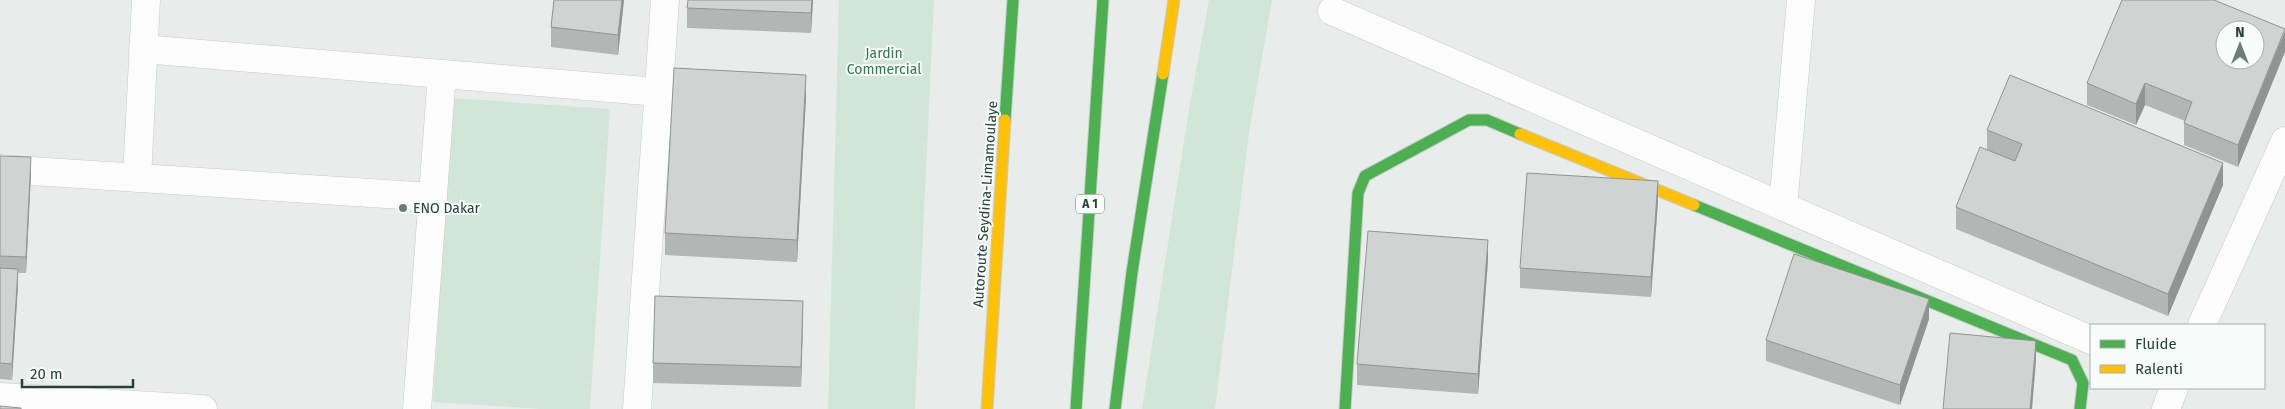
<svg xmlns="http://www.w3.org/2000/svg" width="2285" height="409" viewBox="0 0 2285 409" font-family="'Fira Sans',sans-serif">
<rect width="100%" height="100%" fill="#e8edeb"/>
<path fill="#d1e6d8" d="M839,0H934L915,409H828Z
M1209,0H1272L1249,133L1215,409H1142L1189,109Z
M452,98L610,109L590,409H542L433,402Z"/>
<g fill="none" stroke-linecap="round" stroke-linejoin="round">
<g stroke="#c5cac8" stroke-width="29">
<path id="street" d="M1332,11L2091,340
M143,49L658,92
M0,169L433,197
M137,178L146,0
M1783,207L1801,0
M2202,325L2285,141
M0,397L203,409
M417,409L442,74
M637,409L665,0
M2166,409L2174,388"/>
</g>
<g stroke="#c3cbc8" stroke-width="13">
<path id="fast" d="M1005,120L1013,0
M1694,205L2072,360L2083,383L2080,409
M1076,409L1103,0
M1115,409L1132,272L1163,74
M1345,409L1358,193L1365,176L1469,120H1487L1520,134"/>
</g>
<g stroke="#c3cbc8" stroke-width="13">
<path id="slow" d="M1163,74L1174,0
M1520,134L1694,205
M987,409L1005,120"/>
</g>
<use href="#street" stroke="#fcfcfc" stroke-width="28"/>
<use href="#fast" stroke="#4caf50" stroke-width="11"/>
<use href="#slow" stroke="#ffc107" stroke-width="11"/>
</g>
<path fill="#b2b6b5" d="M554,0H624L618,55L551,47V27Z
M813,0L811,33L687,28V8Z
M2285,29L2238,167L2184,145V123L2185,121L2145,105L2136,125L2087,105V83Z
M806,97L797,262L665,255V233Z
M1987,130L2223,185L2168,316L1956,229V207L1987,150Z
M0,156L31,173L26,273H18V285L12,380L0,379Z
M1658,201L1651,297L1520,288V268Z
M1488,260L1478,394L1357,385V364Z
M1929,319L1900,405L1766,361V340Z
M803,321L801,387L653,383V363Z"/>
<path fill="#919493" d="M622,0H624L618,55V35Z
M812,0H813L811,33V13Z
M2285,31V52L2238,167V145Z
M806,75V97L797,262V240Z
M2145,83V105L2136,125V104Z
M31,157V173L26,273V257Z
M2223,163V185L2168,316V294Z
M1658,181V201L1651,297V277Z
M1488,240V260L1478,394V374Z
M18,269V285L12,380V364Z
M1929,299V319L1900,405V385Z
M803,301V321L801,387V367Z
M2036,341V361L2032,409H2030Z"/>
<path fill="#cfd4d2" stroke="#919493" fill-rule="evenodd" d="M554,0H622L618,35L551,27Z
M688,0H812L811,13L687,8Z
M2122,0H2214L2285,29L2238,145L2184,123L2192,102L2145,83L2136,104L2087,83ZM2225,30H2255V60H2225Z
M674,68L806,75L797,240L665,233Z
M2010,75L2223,163L2168,294L1956,207L1980,147L2015,161L2022,144L1987,130Z
M0,156L31,157L26,257L0,256Z
M1527,173L1658,181L1651,277L1520,268Z
M1368,231L1488,240L1478,374L1357,364Z
M1794,254L1929,299L1900,385L1766,340Z
M0,268L18,269L12,364L0,363Z
M655,296L803,301L801,367L653,363Z
M1950,333L2036,341L2030,409H1943Z
M0,406L21,408V409H0Z"/>
<circle fill="#697e78" stroke="#f7fbf9" stroke-width="2" cx="403" cy="208" r="5"/>
<g text-anchor="middle" stroke-width="4" stroke-linejoin="round" paint-order="stroke">
<rect fill="#f7fbf9" stroke="#637a73" stroke-width="1" x="1076" y="194.5" width="28" height="19" rx="4"/>
<g font-size="12" font-weight="bold" fill="#24423a">
<text x="1090" y="208">A 1</text>
</g>
<g font-size="14" fill="#2d7a4b" stroke="#f7fbf9">
<text x="884" y="58">Jardin<tspan x="884" dy="16">Commercial</tspan></text>
</g>
<g font-size="14" fill="#24423a" stroke="#f7fbf9">
<text transform="translate(985 204) rotate(-86)" y="5">Autoroute Seydina-Limamoulaye</text>
</g>
<g font-size="14" fill="#24423a" stroke="#f7fbf9" text-anchor="start">
<text x="413" y="213">ENO Dakar</text>
</g>
</g>
<rect x="2090" y="324" width="175" height="65" fill="#f7fbf9" stroke="#a3b1ad"/>
<rect x="2100" y="340" width="25" height="8" fill="#4caf50" stroke="#a3b1ad"/>
<text x="2135" y="349" font-size="15" fill="#24423a">Fluide</text>
<rect x="2100" y="365" width="25" height="8" fill="#ffc107" stroke="#a3b1ad"/>
<text x="2135" y="374" font-size="15" fill="#24423a">Ralenti</text>
<g transform="translate(2240 45)"><circle r="24" fill="#f7fbf9" stroke="#a3b1ad"/>
<path d="M0-4L9 19L0 12L-9 19Z" fill="#697e78"/>
<text y="-8" font-size="14" font-weight="bold" text-anchor="middle" fill="#24423a">N</text>
</g>
<path d="M22 379v8h111v-8" fill="none" stroke="#24423a" stroke-width="2.5"/>
<text x="30" y="379" font-size="15" fill="#24423a" stroke="#f7fbf9" stroke-width="4" paint-order="stroke">20 m</text>
</svg>
